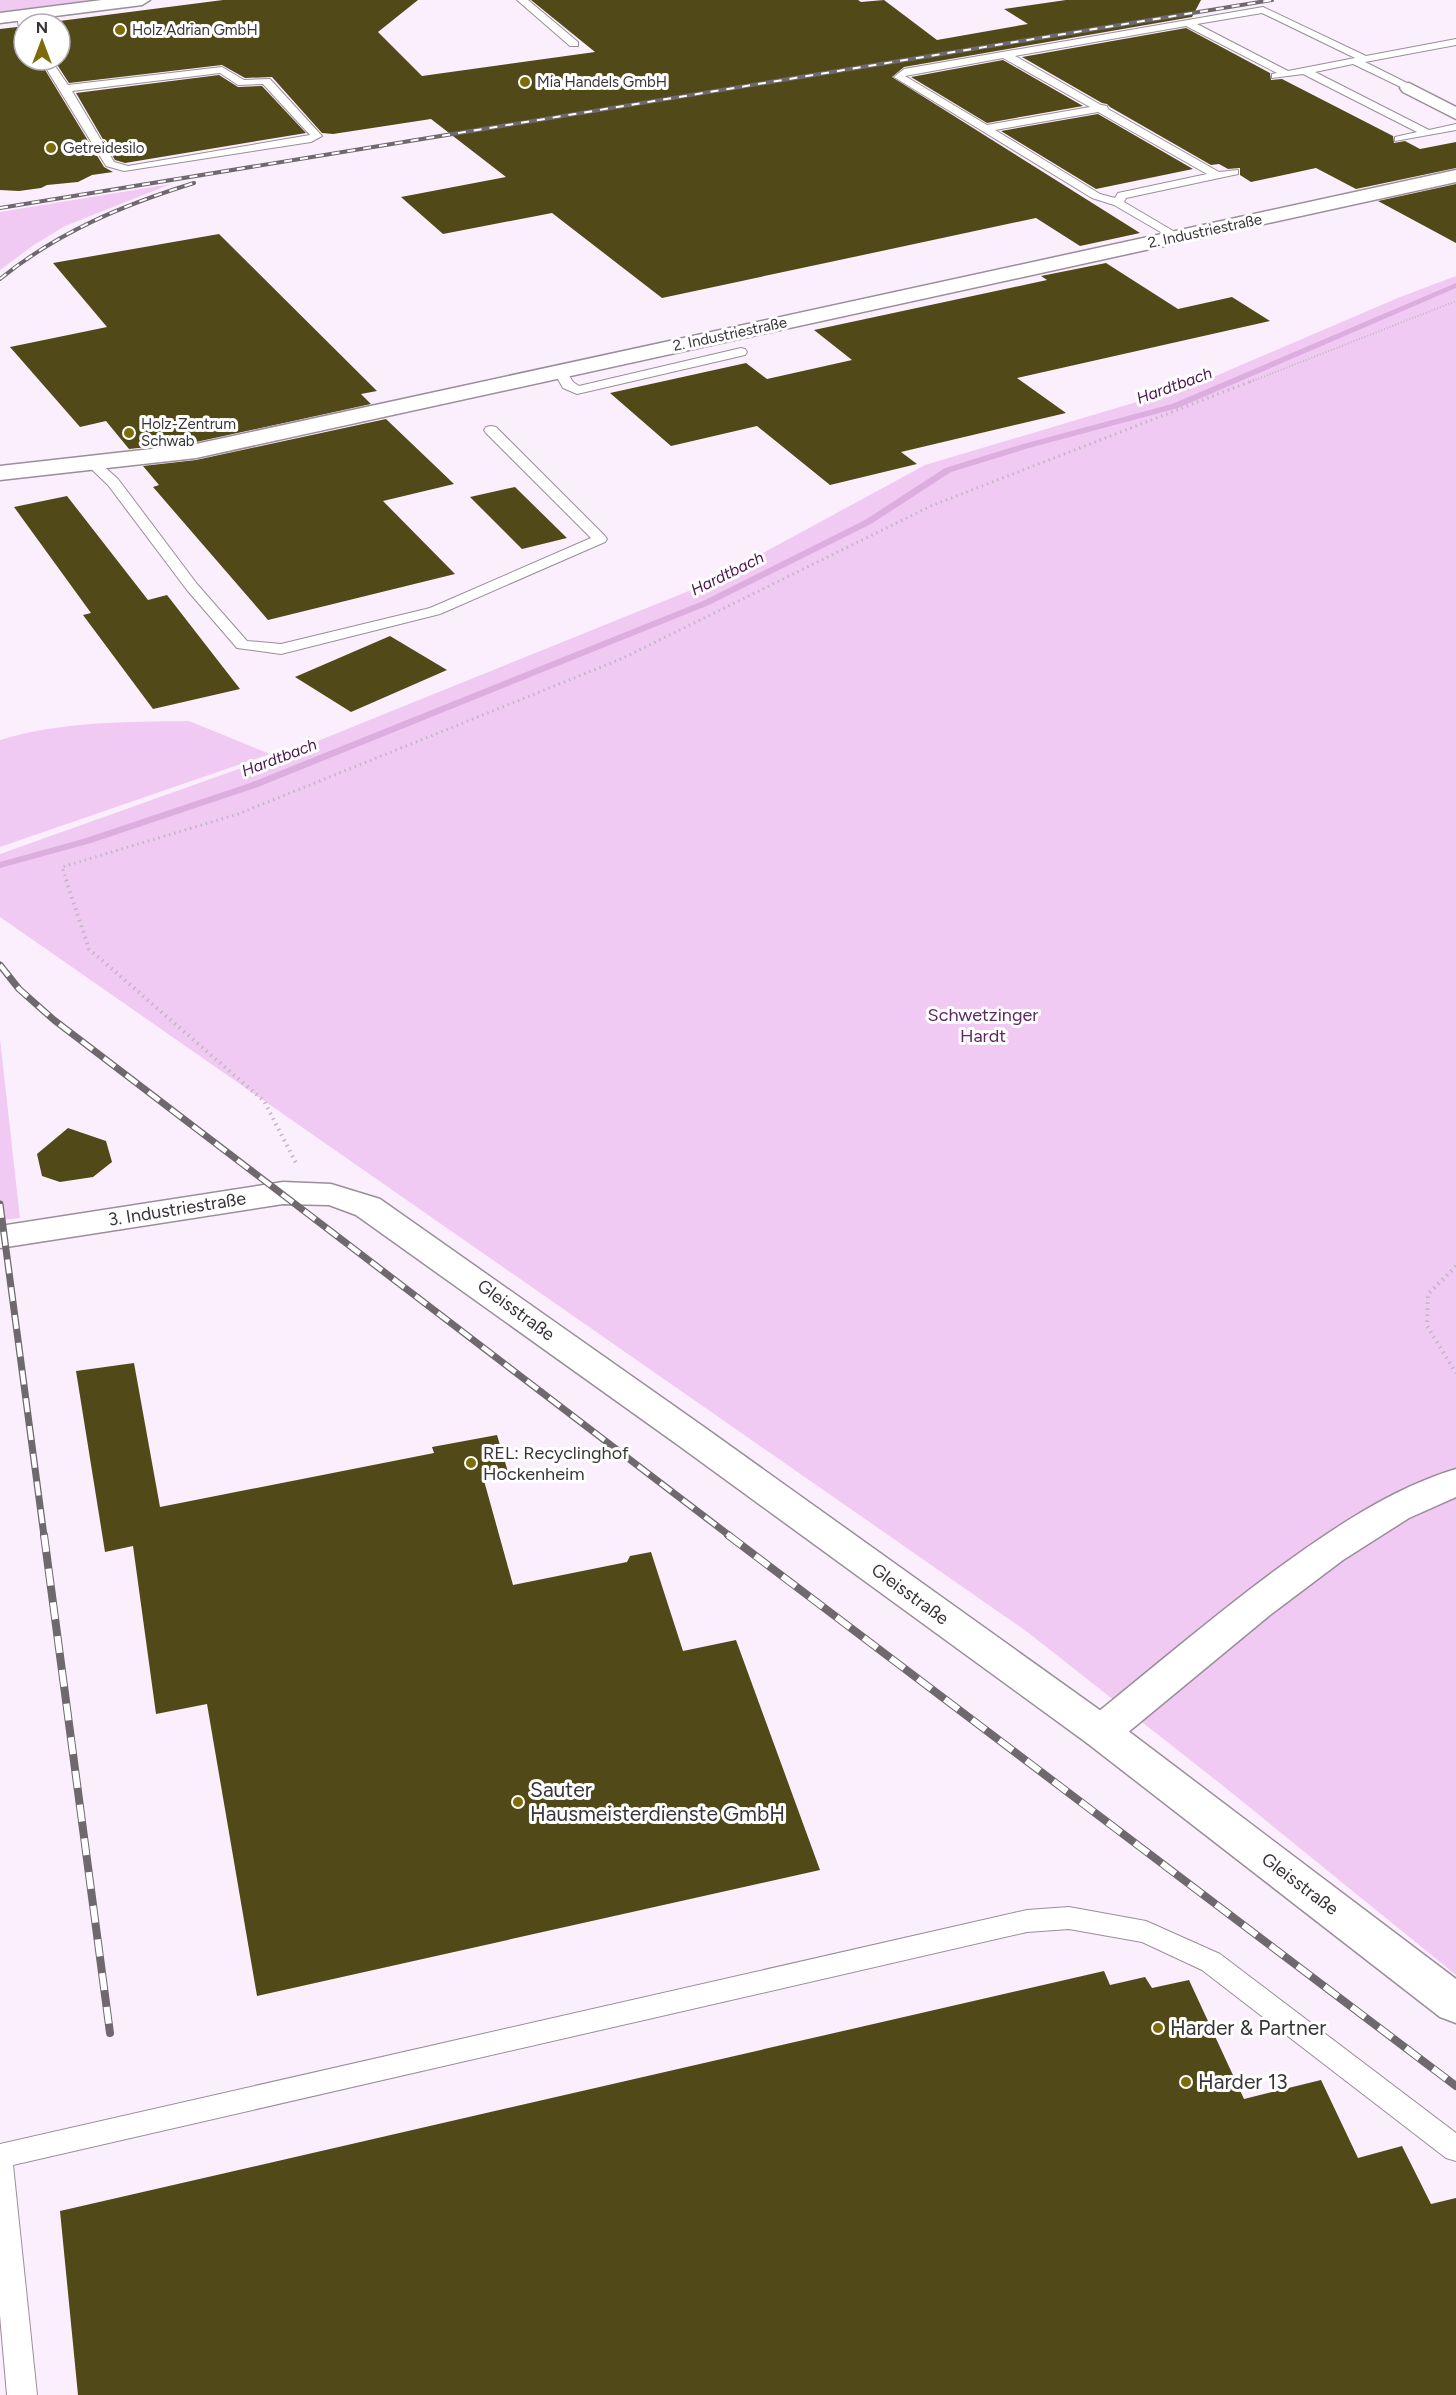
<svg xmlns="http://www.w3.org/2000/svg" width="1456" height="2395" viewBox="0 0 1456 2395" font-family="Figtree,sans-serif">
<rect width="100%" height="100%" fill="#fceffd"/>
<path fill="#f1caf3" d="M0,0H91L0,12Z
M171,184L65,226L34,245L0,270V212Z
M1456,276V1975L1222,1785L1026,1631L0,917V854L320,740L706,584L925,465L1197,384L1400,297Z
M189,721L270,754L0,847V740C61,721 126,722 189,721Z
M0,1039L20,1218L0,1220Z"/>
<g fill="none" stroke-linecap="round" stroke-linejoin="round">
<path fill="#dcaddf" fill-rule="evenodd" d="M1456,283V288L1178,408L1029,448L951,472L871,524L709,605L258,787L91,843L0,868V862L83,839L250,783L703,601L865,520L945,468L1023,444L1172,404Z"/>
</g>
<path fill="#524918" d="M223,0H418L378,32L422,76L595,52L531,0H858L861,2L884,0L937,40L1028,24L1004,9L1066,0H1201L1192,17L904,67L892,77L1140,233L1080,246L1036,218L662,298L552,213L443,234L401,197L506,177L431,119L333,134L322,133L272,77L245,78L222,65L69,83L54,60H60V24H36Z
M17,27L24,33V60H39L104,167L113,172L92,175L78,182L47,185L41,188L19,191L0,190V29Z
M1186,28L1270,73L1271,80L1282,79L1393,136L1394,143L1405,141L1420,149L1456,142V168L1356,189L1316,168L1251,182L1240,175V168L1228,169L1219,164L1211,165L1110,107L1107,104L1102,103L1022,57Z
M1003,60L1083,106L987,123L911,77Z
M219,75L238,87L262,86L306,133L125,163L115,160L76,93Z
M1098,114L1193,169L1096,189L1001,131Z
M1456,184V243L1378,201Z
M219,234L377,391L361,394L371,404L196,442L129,449L106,421L80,427L10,347L107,327L53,263Z
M1106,263L1178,309L1232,297L1270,321L1017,378L1066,413L901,452L917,464L830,485L757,426L671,446L610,393L746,363L767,379L852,360L814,330L1047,280L1041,276Z
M386,419L454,484L383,501L455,574L268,620L153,487L159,485L143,466L196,460Z
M515,487L567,538L522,549L470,497Z
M67,496L148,600L167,595L240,689L153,709L83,615L91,613L14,507Z
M390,636L447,670L351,712L295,677Z
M68,1128L106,1141L112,1162L93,1177L60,1182L42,1176L37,1154Z
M134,1363L160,1507L434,1453L432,1447L497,1435L508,1472L483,1477L513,1585L627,1562L630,1556L651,1552L683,1651L736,1640L820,1870L257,1996L207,1704L156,1714L133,1546L105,1552L76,1371Z
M1104,1971L1110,1985L1145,1977L1152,1988L1189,1980L1244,2099L1321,2080L1358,2158L1402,2146L1431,2204L1456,2198V2395H78L60,2211Z"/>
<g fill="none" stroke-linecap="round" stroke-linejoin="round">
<g stroke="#9a8e9a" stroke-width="2">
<path id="service" d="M517,0H528L578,42V46H570Z
M1263,7L1366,56L1456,39V45L1365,62L1413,86V90L1409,91L1353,64L1315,72L1429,130L1456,124V130L1395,141V137L1417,132L1303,74L1272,78V74L1277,73L1186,26L1015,56L1101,105L1107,106L1108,109L1219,172L1238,170V174L1126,198L1124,202L1180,235V239L1176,241L1114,205L1092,198L894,77L904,69ZM1262,13L1355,58L1288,71L1197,24ZM1003,58L1090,107L987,125L905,76ZM1098,112L1207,174L1118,193L1115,198L1100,194L995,130Z
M14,14H22L27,18L29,24H24V31L19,28L18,21L13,16Z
M41,60H51L68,85L222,67L244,80L270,79L322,136L311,142L124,171L106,166ZM220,73L238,85L263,84L310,135L128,166L114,162L72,91Z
M741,348L745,349L747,352L745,355L577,394L563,388L554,372L555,369H565L573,382L579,386Z
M491,426L496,427L605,536L607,539L605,542L440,614L281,654L237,648L187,590L108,485L85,463L87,460H97L118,479L197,584L247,641L281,644L430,608L591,538L486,433L484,430L486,427Z
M1069,1907L1146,1921L1220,1954L1456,2133V2161L1446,2158L1202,1970L1142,1942L1069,1929L1027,1932L13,2165L37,2395H7L0,2315V2144L1027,1910Z"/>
</g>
<g stroke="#9a8e9a" stroke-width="3">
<path id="minor" d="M102,0H150L142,5L0,23V13Z
M1409,83L1456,107V119L1403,92L1400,88L1403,84Z
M1456,170V182L196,458L0,480V466L196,444Z
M283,1182L331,1184L380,1199L704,1427L1115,1721L1456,1979V2023L1440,2017L1087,1743L678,1445L356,1215L329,1205L283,1204L0,1248V1226Z"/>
</g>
<g stroke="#9a8e9a" stroke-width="3">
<path id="secondary" d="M1456,1469V1497L1409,1518L1343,1560L1270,1615L1115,1743L1101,1748L1087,1743L1081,1732L1087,1721C1150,1670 1212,1617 1277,1569C1332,1529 1390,1489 1456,1469Z"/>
</g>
<path stroke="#c1b7c2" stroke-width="2" stroke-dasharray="1 2" stroke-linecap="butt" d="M1250,382L1456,301"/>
<path stroke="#c1b7c2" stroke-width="3" stroke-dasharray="1.5 4" stroke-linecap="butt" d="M67,881L62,867L238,814L621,659L931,506L1254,380"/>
<path stroke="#c1b7c2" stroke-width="4" stroke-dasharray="1.5 4.5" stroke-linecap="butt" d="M66,880L89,949L264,1101L296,1163
M1456,1266L1428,1294L1427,1326L1456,1373"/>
<use href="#service" fill="#fff" fill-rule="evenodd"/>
<use href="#minor" fill="#fff" fill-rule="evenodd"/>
<use href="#secondary" fill="#fff" fill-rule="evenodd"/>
<g stroke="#6f686f" stroke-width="4">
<path id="rail-far2" d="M0,208L1272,0
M0,279C58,232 123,205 194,183"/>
</g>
<g stroke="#6f686f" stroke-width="7">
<path id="rail-far1" d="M0,965L19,989L54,1020L730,1536
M0,1204L44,1536"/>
</g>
<g stroke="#6f686f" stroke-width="8">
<path id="rail" d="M44,1535L110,2033
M728,1535L1456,2086"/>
</g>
<use href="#rail-far2" stroke="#fff" stroke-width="2" stroke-dasharray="8" stroke-linecap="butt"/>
<use href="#rail-far1" stroke="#fff" stroke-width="4.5" stroke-dasharray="14" stroke-linecap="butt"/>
<use href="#rail" stroke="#fff" stroke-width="6" stroke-dasharray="17" stroke-linecap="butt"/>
</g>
<g fill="#7d6d09" stroke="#fff" stroke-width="2">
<circle cx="120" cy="30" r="6"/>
<circle cx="525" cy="82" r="6"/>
<circle cx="51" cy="148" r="6"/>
<circle cx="129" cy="433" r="6"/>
<circle cx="471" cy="1463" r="6"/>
<circle cx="518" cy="1802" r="6"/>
<circle cx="1158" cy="2028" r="6"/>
<circle cx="1186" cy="2082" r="6"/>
</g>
<g text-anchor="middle" stroke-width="6" stroke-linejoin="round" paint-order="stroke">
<g font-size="15" fill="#393439" stroke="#fff" text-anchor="start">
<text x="132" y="35">Holz Adrian GmbH</text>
<text x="537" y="87">Mia Handels GmbH</text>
<text x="63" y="153">Getreidesilo</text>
<text x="141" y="429">Holz-Zentrum<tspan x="141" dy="17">Schwab</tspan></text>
</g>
<g font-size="15" fill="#393439" stroke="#fff">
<text transform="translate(1205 231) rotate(-12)" y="5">2. Industriestraße</text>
<text transform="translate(730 334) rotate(-12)" y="5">2. Industriestraße</text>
</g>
<g font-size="16" font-style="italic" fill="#4b134f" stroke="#fff">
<text transform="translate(1174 385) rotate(-20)" y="6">Hardtbach</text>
<text transform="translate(727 573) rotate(-26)" y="6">Hardtbach</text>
<text transform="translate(279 757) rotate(-21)" y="6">Hardtbach</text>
</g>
<g font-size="18" fill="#5e2662" stroke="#fff">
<text x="983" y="1021">Schwetzinger<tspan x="983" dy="21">Hardt</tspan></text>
</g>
<g font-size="18" fill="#393439" stroke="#fff">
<text transform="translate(177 1209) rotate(-9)" y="6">3. Industriestraße</text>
<text transform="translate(516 1310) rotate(36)" y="6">Gleisstraße</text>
<text transform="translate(910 1594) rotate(36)" y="6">Gleisstraße</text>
<text transform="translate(1300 1884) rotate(37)" y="6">Gleisstraße</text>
</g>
<g font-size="18" fill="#393439" stroke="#fff" text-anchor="start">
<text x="483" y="1459">REL: Recyclinghof<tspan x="483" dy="21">Hockenheim</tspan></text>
</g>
<g font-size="21" fill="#393439" stroke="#fff" text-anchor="start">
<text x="530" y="1797">Sauter<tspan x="530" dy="24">Hausmeisterdienste GmbH</tspan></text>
<text x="1170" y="2035">Harder &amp; Partner</text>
<text x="1198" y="2089">Harder 13</text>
</g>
</g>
<g transform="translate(42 42)"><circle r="28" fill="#ffffff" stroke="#b0aeb0" stroke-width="1.5"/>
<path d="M0-4.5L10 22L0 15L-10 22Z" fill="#7d6d09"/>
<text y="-9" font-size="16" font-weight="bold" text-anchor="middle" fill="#393439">N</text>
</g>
</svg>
